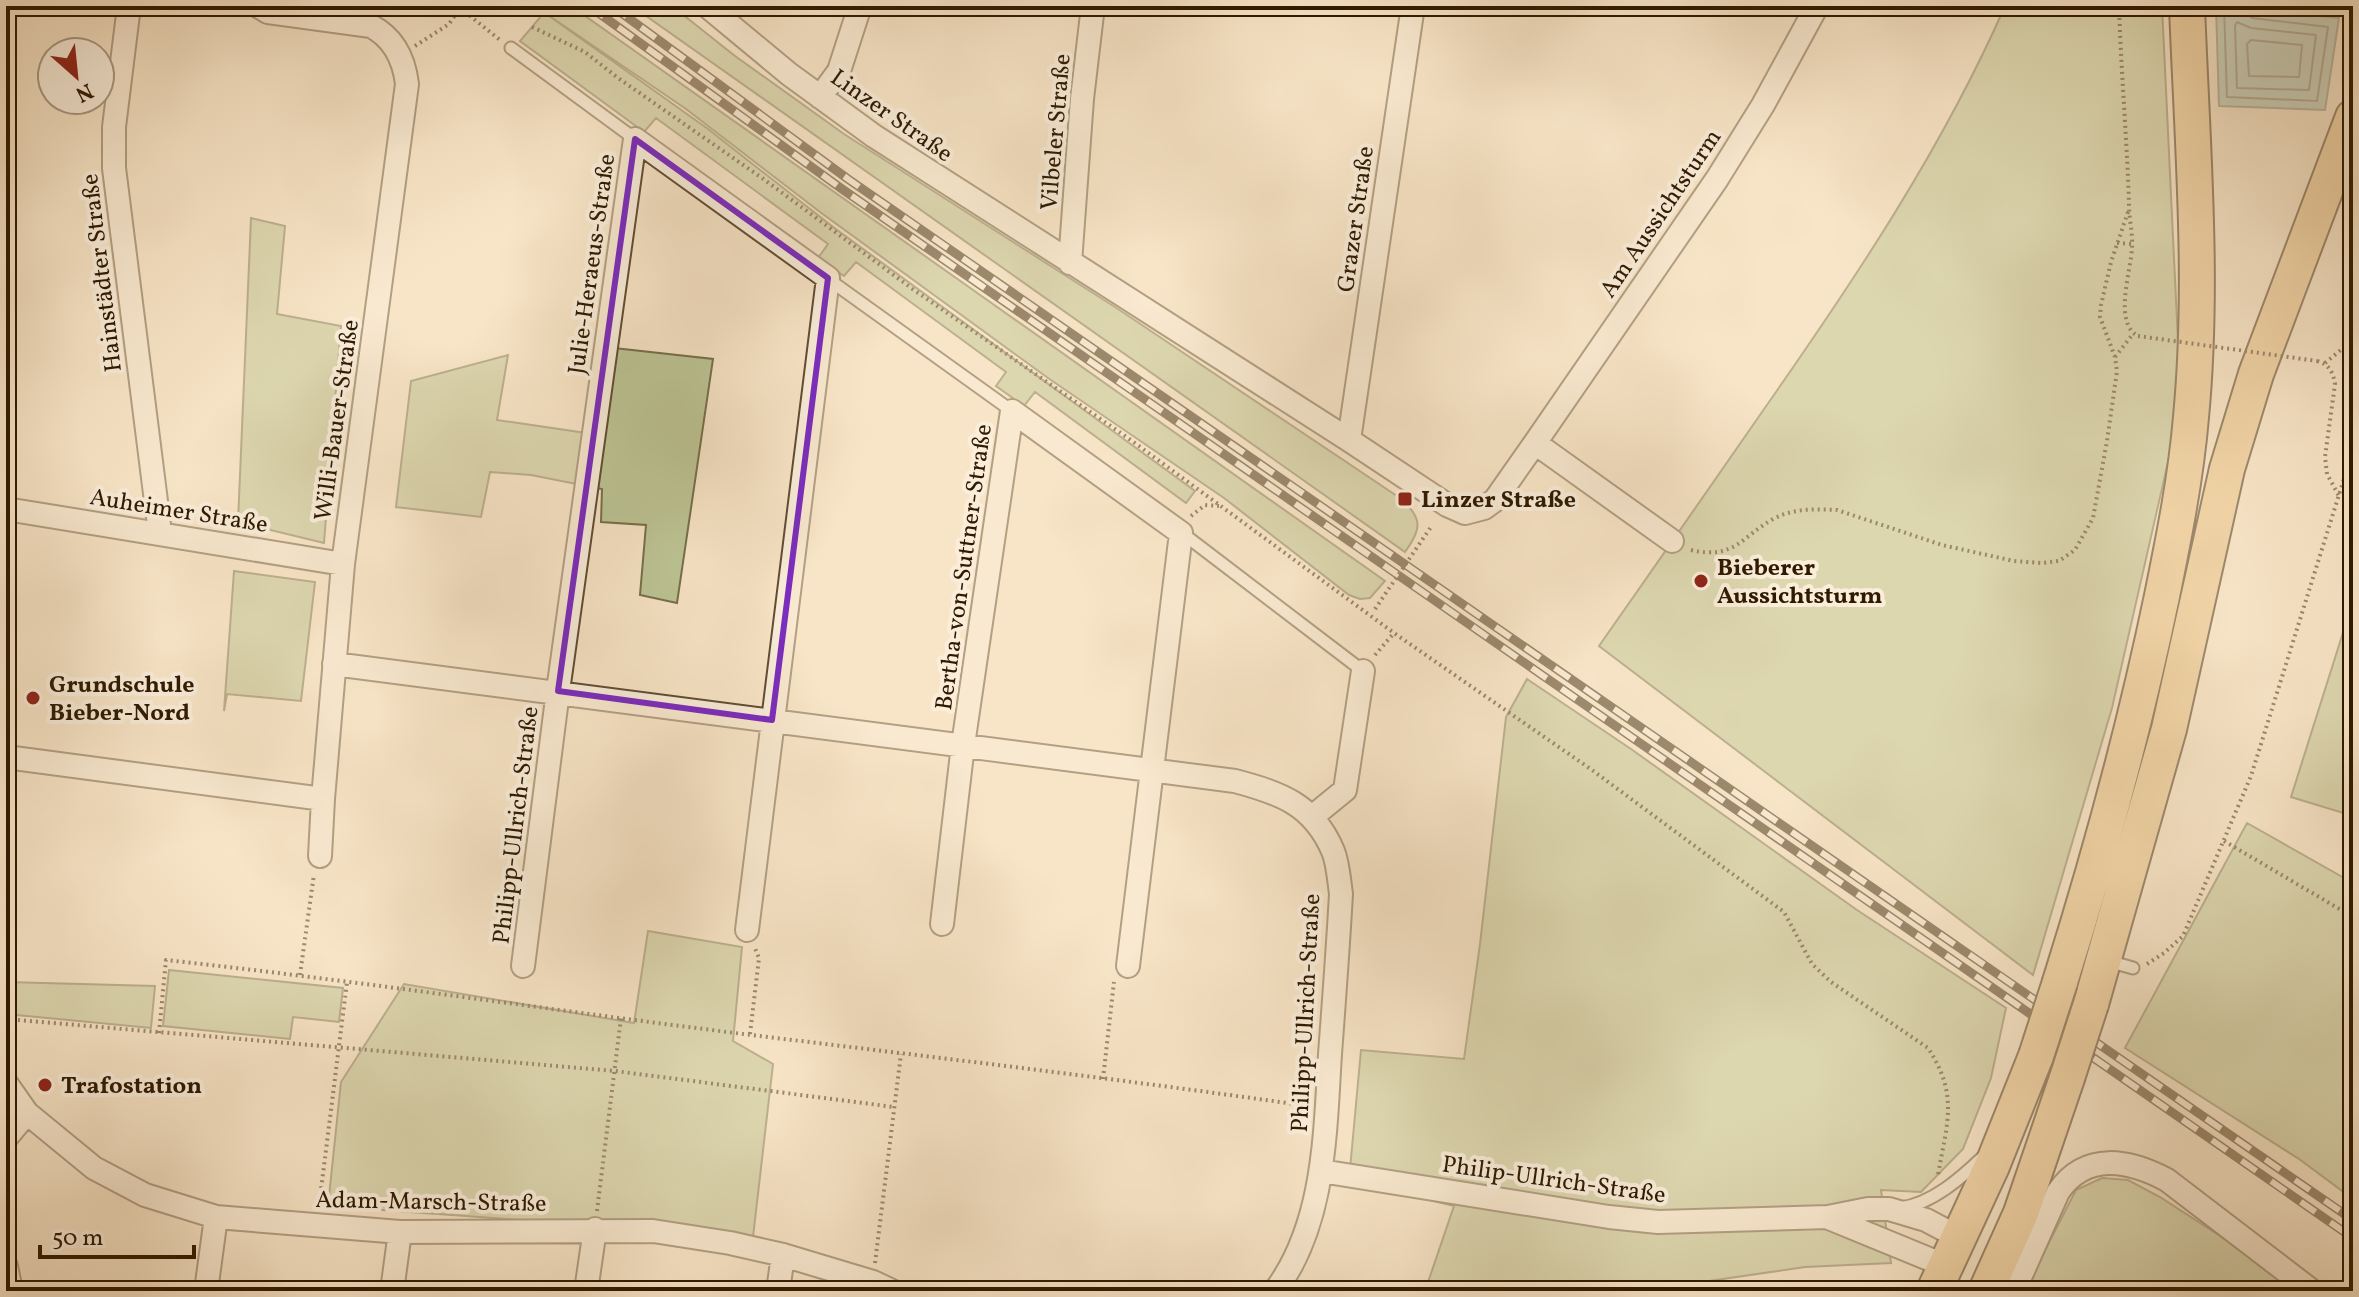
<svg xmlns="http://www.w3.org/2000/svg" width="2359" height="1297" viewBox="0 0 2359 1297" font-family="Vollkorn,serif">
<rect width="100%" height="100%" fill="#f8e5c7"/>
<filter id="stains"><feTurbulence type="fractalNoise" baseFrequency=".0025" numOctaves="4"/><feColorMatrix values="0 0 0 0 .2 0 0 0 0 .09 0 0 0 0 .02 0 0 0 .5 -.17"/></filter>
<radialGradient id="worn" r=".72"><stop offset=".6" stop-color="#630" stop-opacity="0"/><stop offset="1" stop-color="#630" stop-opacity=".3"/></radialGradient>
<path fill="#bdc596" stroke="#766f4b" stroke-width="2" d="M532,6H571L1385,581L1370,598L1360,599L1349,595L1224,498L1048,378L820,212L686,109L545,13L708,129L833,227L1195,491L1186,503L1035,392L1024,406L996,386L1006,372L856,262L844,276L818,258L828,244L656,118L644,132L520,41L543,14Z
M632,6H672L735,56L844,134L1118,309L1400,498C1423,518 1422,529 1405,552Z
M2005,6H2162L2181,405L2112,708L2033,975L1599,646C1656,565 1712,484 1769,402C1857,276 1943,147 2005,6Z
M251,218L285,226L277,314L341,326L324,543L238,522Z
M614,348L713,359L677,603L640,595L646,525L601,522L602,489L531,475L490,472L481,517L396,507L411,381L508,355L497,420L600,435Z
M234,571L315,582L301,701L227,694L224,711Z
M2353,601V816L2291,797Z
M1527,679L1631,749L1857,910L2006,1008L1991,1078L1963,1149L1921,1192L1881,1190L1891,1263L1805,1267L1640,1291H1425L1454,1206L1349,1180L1361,1050L1464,1059L1480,944L1506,717Z
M2247,823L2353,883V1199L2299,1159L2125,1048Z
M648,931L742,947L733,1041L773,1064L753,1237L328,1206L341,1082L404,984L634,1023Z
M169,970L343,988L339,1022L293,1017L290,1039L163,1026Z
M6,982L155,986L151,1028L6,1014Z
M2102,1178L2128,1180L2160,1197L2305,1291H2024L2076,1190Z"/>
<path fill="#9dbfb3" stroke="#717d6b" stroke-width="2" d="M2216,6L2339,18L2325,110L2219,106Z"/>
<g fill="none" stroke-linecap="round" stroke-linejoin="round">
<path stroke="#666c5a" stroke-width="2" d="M2224,6L2227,97L2317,101L2328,27L2252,18L2246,13L2244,6
M2237,22L2251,28L2316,35L2309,90L2237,88L2235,26Z
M2251,40L2302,45L2299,77L2249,76L2247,44Z"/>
<g stroke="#614c32" stroke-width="15">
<path id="service" d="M511,48L635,139
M828,279L1012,411
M1182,533L1363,671
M2108,961L2133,968
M1900,1208C1932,1204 1961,1178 1983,1157"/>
</g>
<g stroke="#614c32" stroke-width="26">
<path id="minor" d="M129,6L114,127V168L160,533
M258,6L268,12L371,26C394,38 404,59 407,84L343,564L323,799L320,856
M707,6L789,74L874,136L1349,440L1447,505L1465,513L1484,508L1495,500L1535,443L1717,179L1763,105L1817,6
M820,97L839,71L860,6
M1070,263L1082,99L1093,6
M1349,440L1413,6
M1535,443L1672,541
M6,509L343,564
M334,664L1235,781C1280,793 1313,804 1333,851C1338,863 1339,880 1341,894C1338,947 1334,1001 1330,1054C1325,1134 1325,1224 1275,1291
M6,757L323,799
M1312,817L1345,790L1363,671
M942,924L963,745L1012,411L1181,533L1128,966
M523,966L558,691L635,139L828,278L747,930
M6,1083L27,1113L94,1168L145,1195L216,1217L400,1232L653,1231L730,1243L783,1255L873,1282L892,1291
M6,1138L27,1113
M1321,1171L1609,1217L1658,1222L1828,1217L1868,1209H1889L1926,1220L1960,1238
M1829,1218L1946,1266
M6,1266L11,1291
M206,1291L216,1217
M392,1291L400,1232
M586,1291L595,1229
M778,1291L783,1255
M2014,1291L2058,1192C2086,1151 2129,1160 2167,1180L2312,1291"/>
</g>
<g stroke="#2f1900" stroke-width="38">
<path id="primary" d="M2060,982C2100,855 2135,726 2162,596C2174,537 2186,477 2191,417C2204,281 2192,142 2187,6
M2091,1004L2169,729L2227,469L2256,374L2353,117
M1934,1291L1992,1166L2036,1056
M1986,1291L2021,1213L2067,1078"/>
</g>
<path stroke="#2f1900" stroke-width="4" stroke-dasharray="2 4" stroke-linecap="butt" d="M2119,6C2121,72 2127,138 2129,205C2129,219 2133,234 2132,248C2131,271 2113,323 2138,336
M532,27L585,52L618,78L762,178L914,290L1128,438L1394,633L1592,770L1784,912L1812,964L1831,982L1928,1048C1959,1095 1947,1123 1938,1175
M415,46L449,24L460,8L500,40
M2117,243L2133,244
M2115,357L2133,334
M2317,361C2329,364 2333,372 2335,384L2325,457L2327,474L2339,496
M2325,363L2353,340
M1191,516L1205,505L1219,506
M1691,550C1736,560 1741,536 1775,518C1795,508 1816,509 1837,510L1942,545L2014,561L2041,563L2059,561L2075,550L2093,518L2107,441L2117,371L2115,357L2100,317L2101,305L2111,262L2129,209
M1375,655L1394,633
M2224,841L2353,917
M2147,964L2164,953L2183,936L2251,776L2353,450
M300,975L314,874
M6,1019L615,1071L894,1107
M159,1033L166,960C359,981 551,1010 743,1034C932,1057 1120,1079 1308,1106
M750,1034L759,958L754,946
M1103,1079L1114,982
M319,1206L347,982
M597,1211L621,1018
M875,1263L901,1054"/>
<use href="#service" stroke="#faeedb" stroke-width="11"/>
<use href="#minor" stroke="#faeedb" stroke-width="22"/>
<use href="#primary" stroke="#ecc284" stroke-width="34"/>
<g stroke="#2f1900" stroke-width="9">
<path id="rail" d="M589,6L842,189L2353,1238
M612,6L848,179L2353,1220"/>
</g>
<use href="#rail" stroke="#faeedb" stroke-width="6" stroke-dasharray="18" stroke-linecap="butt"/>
<g stroke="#2f1900" stroke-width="38" stroke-linecap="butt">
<path id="primary-bridge" d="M2036,1056L2060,982
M2067,1078L2091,1004"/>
</g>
<path stroke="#2f1900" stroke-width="4" stroke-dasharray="2 4" stroke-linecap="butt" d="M2138,336L2317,361
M1375,609L1431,527"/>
<use href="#primary-bridge" stroke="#ecc284" stroke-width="34"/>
</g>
<path d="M0 0H2359V1297H0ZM635,139L828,278L772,720L558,691Z" fill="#f8e5c7" fill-opacity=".55" fill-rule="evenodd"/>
<path fill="none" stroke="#7b2cbf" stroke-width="6" stroke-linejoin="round" d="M635,139L828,278L772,720L558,691Z"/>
<g fill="#8f2418" stroke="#faeedb" stroke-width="3">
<rect x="1397" y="491" width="16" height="16" rx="4"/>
<circle cx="1701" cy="581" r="8"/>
<circle cx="33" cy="698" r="8"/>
<circle cx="45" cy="1085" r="8"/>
</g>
<g text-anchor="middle" stroke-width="8" stroke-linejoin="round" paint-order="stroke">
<g font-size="24" fill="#2f1900" stroke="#faeedb">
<text transform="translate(892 115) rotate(35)" y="8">Linzer Straße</text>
<text transform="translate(1055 132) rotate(-85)" y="8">Vilbeler Straße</text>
<text transform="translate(1660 213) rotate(-56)" y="8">Am Aussichtsturm</text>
<text transform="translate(1355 219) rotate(-82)" y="8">Grazer Straße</text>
<text transform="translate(591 264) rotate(-82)" y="8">Julie-Heraeus-Straße</text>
<text transform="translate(101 273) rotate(-97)" y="8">Hainstädter Straße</text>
<text transform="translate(336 420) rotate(-82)" y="8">Willi-Bauer-Straße</text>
<text transform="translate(179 510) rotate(9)" y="8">Auheimer Straße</text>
<text transform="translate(963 567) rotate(-82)" y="8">Bertha-von-Suttner-Straße</text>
<text transform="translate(515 825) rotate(-83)" y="8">Philipp-Ullrich-Straße</text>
<text transform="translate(1305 1013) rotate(-87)" y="8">Philipp-Ullrich-Straße</text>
<text transform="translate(1554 1179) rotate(8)" y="8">Philip-Ullrich-Straße</text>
<text transform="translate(431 1201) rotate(1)" y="8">Adam-Marsch-Straße</text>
</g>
<g font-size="24" font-weight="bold" fill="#2f1900" stroke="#faeedb" text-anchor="start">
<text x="1421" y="507">Linzer Straße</text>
<text x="1717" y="575">Bieberer<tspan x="1717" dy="28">Aussichtsturm</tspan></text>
<text x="49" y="692">Grundschule<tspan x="49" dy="28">Bieber-Nord</tspan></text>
<text x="61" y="1093">Trafostation</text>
</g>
</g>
<rect width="2359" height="1297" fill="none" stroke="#f8e5c7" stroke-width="32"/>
<rect x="8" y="8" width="2343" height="1281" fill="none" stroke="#2f1900" stroke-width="4"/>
<rect x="16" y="16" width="2327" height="1265" fill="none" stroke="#2f1900" stroke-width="2"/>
<g transform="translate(76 76) rotate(153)"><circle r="38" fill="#faeedb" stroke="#a99983" stroke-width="2"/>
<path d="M0-6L14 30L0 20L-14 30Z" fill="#8f2418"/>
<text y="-12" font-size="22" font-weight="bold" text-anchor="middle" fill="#2f1900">N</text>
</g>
<path d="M40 1245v12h154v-12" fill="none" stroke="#2f1900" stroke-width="4"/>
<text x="52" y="1245" font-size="24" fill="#2f1900" stroke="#faeedb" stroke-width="6" paint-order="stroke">50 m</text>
<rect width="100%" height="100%" filter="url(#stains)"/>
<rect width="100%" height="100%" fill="url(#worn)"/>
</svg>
